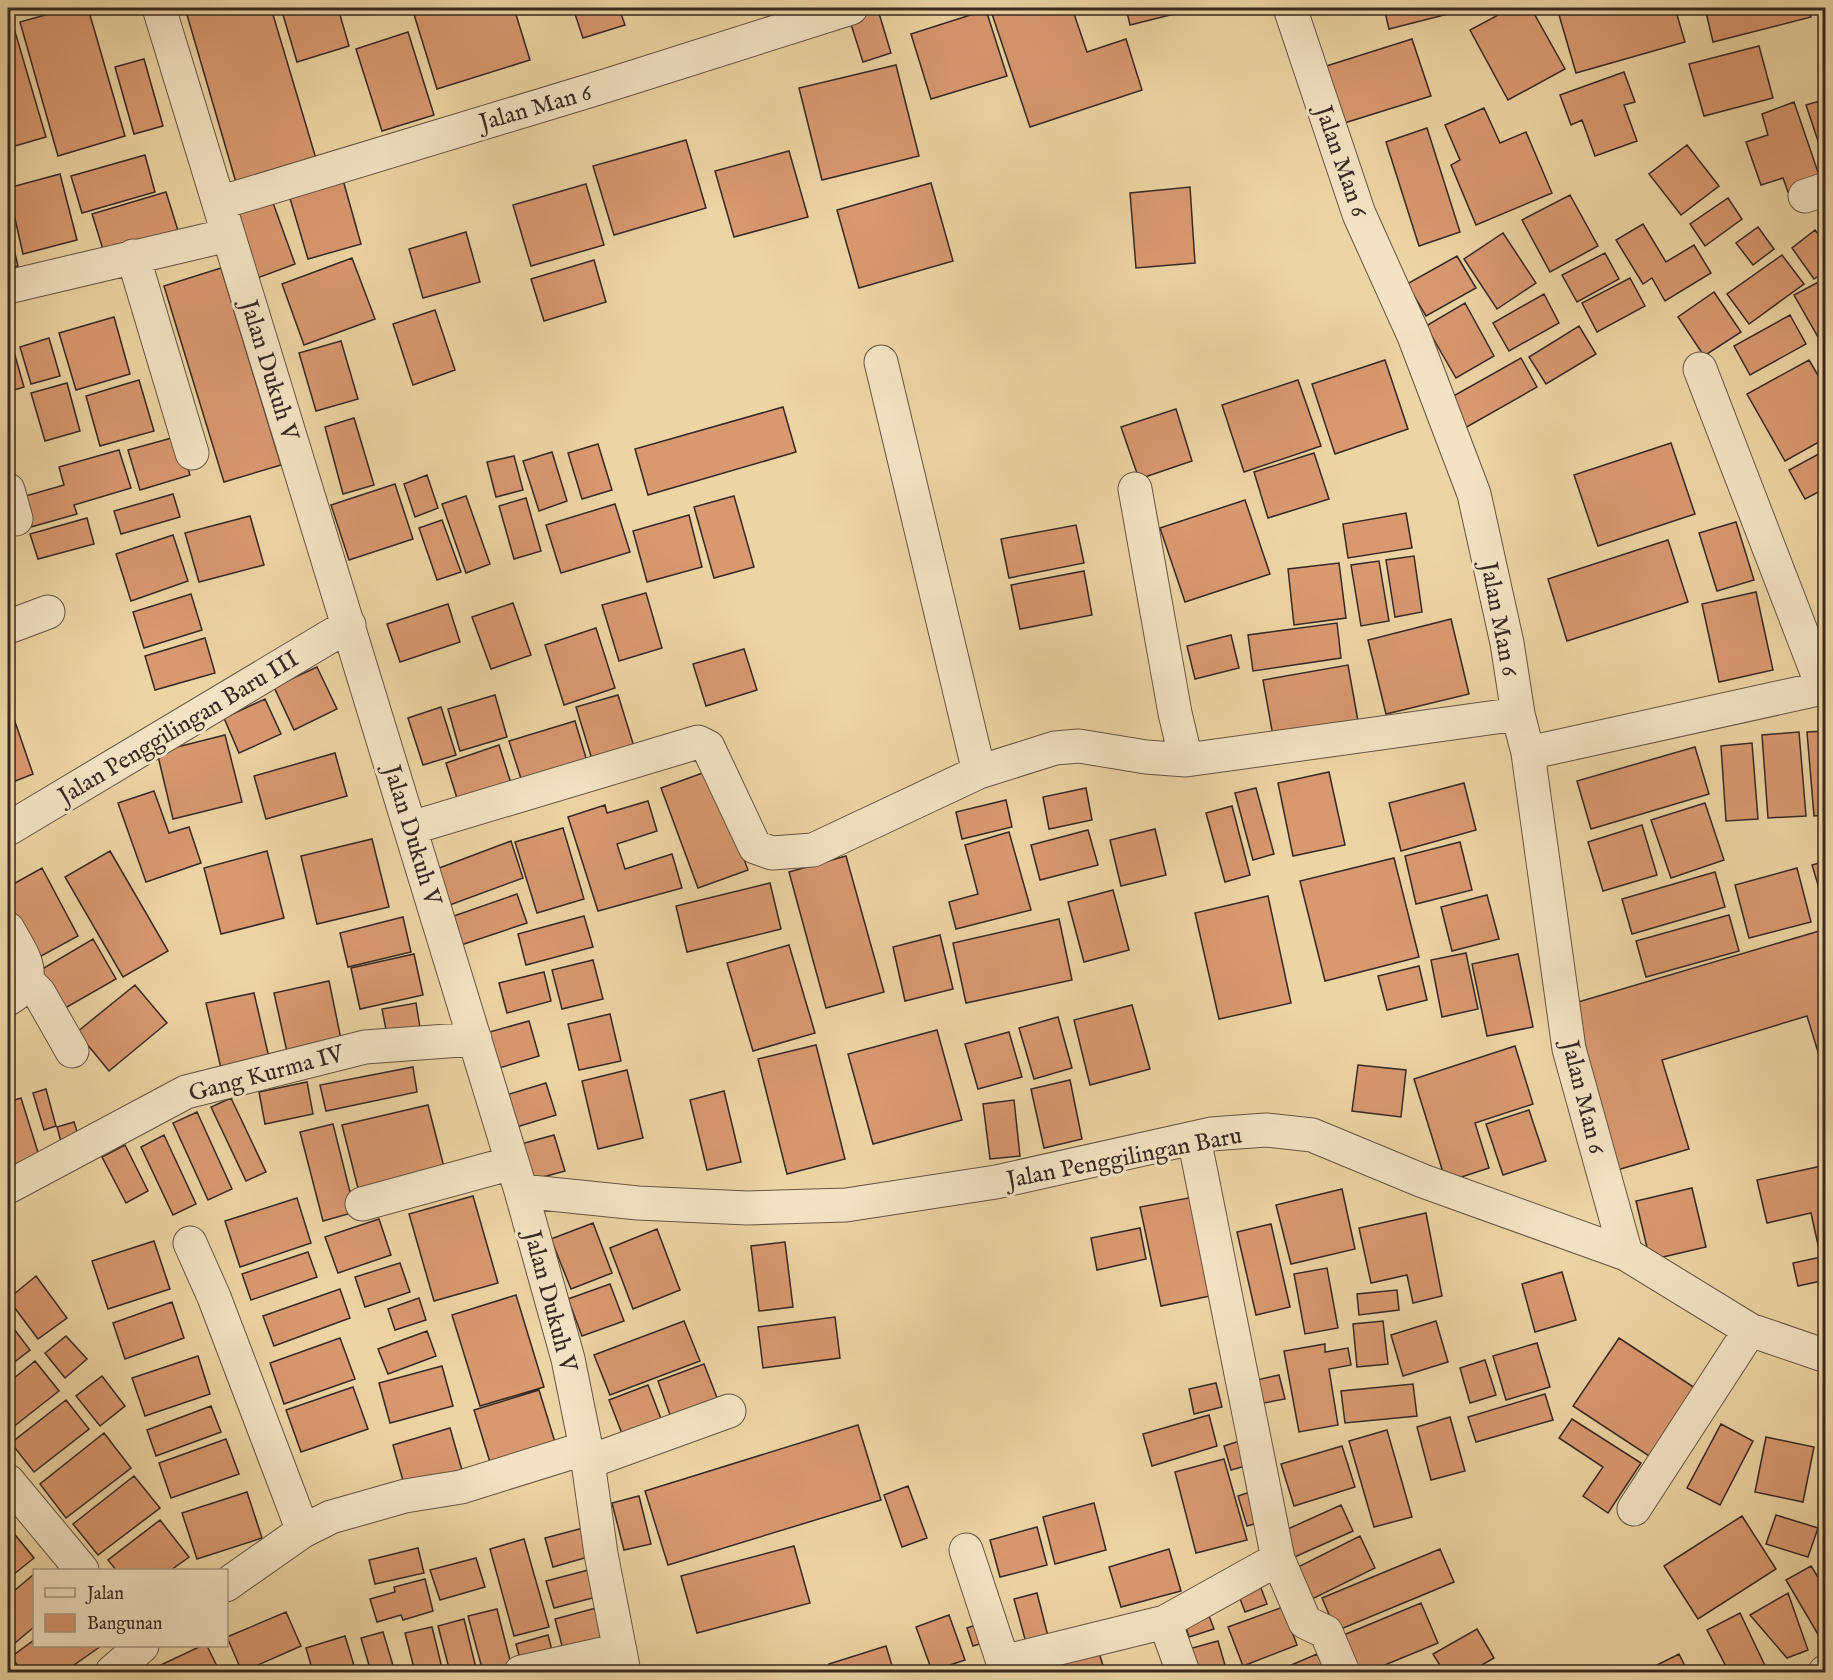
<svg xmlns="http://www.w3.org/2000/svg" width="1833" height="1680" viewBox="0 0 1833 1680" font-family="'IM FELL English',serif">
<rect width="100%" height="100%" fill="#edd4a4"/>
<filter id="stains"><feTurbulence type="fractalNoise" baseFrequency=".00333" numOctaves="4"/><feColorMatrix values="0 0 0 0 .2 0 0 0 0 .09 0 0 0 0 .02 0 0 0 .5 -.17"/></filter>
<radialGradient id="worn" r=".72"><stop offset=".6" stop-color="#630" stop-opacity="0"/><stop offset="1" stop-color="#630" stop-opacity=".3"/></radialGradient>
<path fill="#d89870" stroke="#372922" stroke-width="1.5" d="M8,8L46,137L8,148Z
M70,8H88L125,136L58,156L20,22Z
M185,8H271L317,162L237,186Z
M281,8H338L349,46L297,62Z
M412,8H514L530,60L437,89Z
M573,8H619L625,25L583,38Z
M990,8H1072L1087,52L1126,39L1142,90L1030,127Z
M1126,8H1198L1130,25Z
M1384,8H1455L1456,12L1389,29Z
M1511,8H1531L1565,69L1508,100L1470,30Z
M1557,8H1675L1685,42L1576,73Z
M1705,8H1809L1811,17L1713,42Z
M878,10L891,53L863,62L849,18Z
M986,10L1007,76L931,99L911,34Z
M408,32L434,115L382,131L356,49Z
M1412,39L1431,96L1338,125L1320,68Z
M1759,46L1773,98L1704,116L1689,64Z
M144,59L163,126L134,134L115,67Z
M896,65L919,156L822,180L799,88Z
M1624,72L1635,102L1624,105L1637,141L1595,156L1582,120L1571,125L1560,95Z
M1826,99V165L1806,105Z
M1794,102L1821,181L1788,192L1783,178L1761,185L1746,142L1768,135L1762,114Z
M1484,108L1500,143L1526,132L1552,193L1476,225L1451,165L1460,160L1445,125Z
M1427,128L1460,232L1419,246L1386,142Z
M686,140L706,208L614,235L593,166Z
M1687,145L1719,186L1681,215L1649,174Z
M789,151L808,217L734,237L715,171Z
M145,155L155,192L82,213L71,176Z
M60,174L77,240L23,254L8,188Z
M343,180L361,244L308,259L289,195Z
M931,183L953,261L859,288L837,210Z
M586,184L604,245L531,266L513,205Z
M1190,187L1195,263L1136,268L1130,193Z
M166,192L180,237L106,259L92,214Z
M1570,195L1598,246L1550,272L1522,220Z
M1728,198L1742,219L1705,246L1690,224Z
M272,200L295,264L252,280L229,215Z
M8,224L18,266L8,269Z
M1643,224L1666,262L1694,245L1711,273L1665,301L1652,278L1643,284L1616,240Z
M1758,227L1774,249L1753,265L1736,243Z
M1815,230L1826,244V271L1814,279L1792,248Z
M466,232L480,282L423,298L409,249Z
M1503,233L1536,283L1497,309L1464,259Z
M1605,253L1619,279L1577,302L1562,275Z
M1782,255L1804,284L1749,324L1727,294Z
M1457,256L1476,288L1426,316L1407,284Z
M352,258L375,319L304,345L282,284Z
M594,260L606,302L544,321L531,279Z
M221,268L281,465L224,482L164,286Z
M1630,278L1645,306L1597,332L1582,303Z
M1826,278V342L1822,344L1794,295Z
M1714,292L1741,332L1704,356L1678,317Z
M1544,294L1559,323L1509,351L1493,323Z
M1465,303L1494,356L1456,378L1426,326Z
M435,310L455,370L413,385L393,324Z
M1790,315L1806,344L1750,375L1734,346Z
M114,317L130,374L76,390L59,333Z
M1579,326L1596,354L1546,384L1529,357Z
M49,338L60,376L31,384L20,347Z
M341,341L358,399L316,411L299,353Z
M14,352L24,387L8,392V354Z
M1521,358L1537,387L1465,428L1448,399Z
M1385,360L1408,429L1335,454L1312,384Z
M1809,360L1826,389V438L1785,461L1747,394Z
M139,380L154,431L100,446L86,396Z
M1298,380L1321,446L1244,472L1222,405Z
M67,383L80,431L45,441L31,393Z
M783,407L796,452L648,495L635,449Z
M1176,409L1192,461L1139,479L1121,427Z
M354,418L374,485L343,494L325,427Z
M179,436L190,475L140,490L128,450Z
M1671,443L1695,514L1598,546L1574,475Z
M598,444L612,490L582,499L568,453Z
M119,450L131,488L74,505L77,514L31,527L22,497L64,485L59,467Z
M1826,450V488L1805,499L1789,470Z
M552,452L567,501L539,511L523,461Z
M1314,453L1329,499L1268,518L1254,472Z
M514,456L523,490L496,497L487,462Z
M427,475L438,508L415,517L404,484Z
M395,484L413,539L349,560L331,505Z
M173,494L180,517L121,534L114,511Z
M466,496L490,564L466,573L442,504Z
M734,496L754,567L714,578L694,507Z
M526,498L541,551L514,559L499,506Z
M1245,500L1270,574L1185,602L1160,528Z
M615,504L630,552L561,573L546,525Z
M1406,513L1412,548L1348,558L1343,524Z
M689,515L702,567L647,582L633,531Z
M250,516L264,565L199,582L185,533Z
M87,518L94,544L38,559L30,534Z
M442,520L461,572L437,580L419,528Z
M1736,522L1754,580L1717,591L1699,533Z
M1076,525L1084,563L1009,578L1001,539Z
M173,535L188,581L131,601L116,554Z
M1668,540L1688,602L1567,641L1548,579Z
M1414,556L1422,612L1395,617L1386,560Z
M1379,561L1389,621L1361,626L1351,565Z
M1339,563L1346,618L1294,625L1288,569Z
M1084,571L1092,615L1020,629L1011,585Z
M1756,592L1773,670L1719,682L1702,604Z
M646,593L662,648L619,661L602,605Z
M191,594L202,630L144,648L133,612Z
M513,603L531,655L491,669L472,617Z
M448,604L460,642L400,662L387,624Z
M1451,619L1469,694L1386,714L1368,640Z
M1337,623L1341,658L1253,671L1248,635Z
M596,628L615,688L564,705L545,645Z
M1231,635L1239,668L1195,679L1187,646Z
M205,638L215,673L155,690L145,656Z
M744,649L757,690L706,706L693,664Z
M1348,665L1358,721L1273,736L1263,680Z
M317,667L337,709L294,730L274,687Z
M495,695L507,737L460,751L448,709Z
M618,695L636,753L594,766L576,707Z
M265,699L281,734L239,753L224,718Z
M441,707L456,755L423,765L408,718Z
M14,719L33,774L8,784V722Z
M575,721L589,768L524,788L509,741Z
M1826,731V815L1814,816L1807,732Z
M1799,732L1806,816L1768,818L1762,735Z
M225,735L242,802L173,819L157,752Z
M1752,743L1758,819L1726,821L1721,746Z
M499,745L514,793L461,811L446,763Z
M1695,747L1709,794L1591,829L1577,781Z
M335,753L347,796L266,819L254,776Z
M711,770L748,870L698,888L661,788Z
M1329,772L1345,845L1293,856L1278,783Z
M1464,783L1476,830L1401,851L1389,803Z
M1086,788L1092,820L1049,829L1043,797Z
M1256,788L1274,854L1253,860L1235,793Z
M154,791L169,833L189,827L201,863L146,882L118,803Z
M1006,800L1012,827L962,839L956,812Z
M648,801L657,831L617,844L625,869L672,854L682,888L598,911L568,817L605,805L607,813Z
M1705,803L1724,860L1671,878L1651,820Z
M1232,806L1250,875L1225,882L1206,813Z
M1642,825L1657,875L1603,891L1588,842Z
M563,828L584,899L537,913L515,842Z
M1155,829L1166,875L1121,886L1110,840Z
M1088,830L1098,865L1040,880L1031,845Z
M1009,832L1031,910L956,929L949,902L978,894L965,845Z
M372,839L389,907L317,924L301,856Z
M511,841L523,878L447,906L434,870Z
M1460,842L1472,890L1416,904L1405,856Z
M110,851L168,951L123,977L65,877Z
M267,851L284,918L221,934L204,868Z
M846,856L884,992L826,1008L789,872Z
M1394,858L1419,957L1325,981L1300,881Z
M1826,861V911L1812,865Z
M42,868L78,936L32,961L8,916V887Z
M1797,868L1811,922L1749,938L1735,885Z
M1715,872L1725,907L1632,934L1622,899Z
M770,883L781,929L687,952L676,906Z
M1113,890L1129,950L1084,962L1068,902Z
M517,894L527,923L461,945L451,917Z
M1487,895L1499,939L1452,951L1441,907Z
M1268,896L1291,1003L1219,1019L1195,913Z
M1729,915L1739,951L1646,977L1636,941Z
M584,916L593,947L526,965L518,934Z
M403,917L411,952L348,967L340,933Z
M1059,919L1072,980L966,1003L953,943Z
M1826,929V1078L1807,1016L1662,1060L1689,1149L1617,1170L1568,1005Z
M940,935L953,989L905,1001L893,947Z
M93,939L116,979L60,1011L37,972Z
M789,945L815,1033L753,1051L727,963Z
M1466,953L1478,1009L1442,1017L1431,960Z
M414,954L423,995L360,1009L351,968Z
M1518,954L1533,1027L1487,1036L1472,964Z
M593,960L603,999L562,1009L552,970Z
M1419,966L1427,1000L1387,1010L1378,976Z
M544,972L551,1001L507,1013L499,983Z
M329,981L343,1049L289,1061L274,993Z
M135,985L167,1023L109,1071L77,1032Z
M254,993L270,1062L222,1073L206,1003Z
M416,1003L421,1034L388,1040L382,1009Z
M1132,1005L1150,1069L1090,1085L1074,1020Z
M610,1014L621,1061L579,1070L568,1024Z
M1058,1017L1072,1068L1034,1079L1019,1028Z
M529,1021L539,1056L489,1071L479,1035Z
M937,1030L962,1120L873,1144L848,1054Z
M1009,1032L1022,1077L978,1089L965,1044Z
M816,1045L845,1159L787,1174L758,1059Z
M1515,1046L1533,1104L1475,1123L1489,1168L1446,1182L1414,1079Z
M1358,1065L1406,1070L1401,1117L1352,1111Z
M413,1067L417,1092L326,1111L320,1085Z
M627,1070L643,1138L598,1149L582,1081Z
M1070,1080L1082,1139L1044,1148L1031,1089Z
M307,1082L313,1114L265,1124L259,1092Z
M546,1083L556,1115L510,1129L500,1097Z
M46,1089L56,1126L44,1130L33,1093Z
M724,1091L741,1162L707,1170L690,1100Z
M21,1098L41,1162L15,1170L8,1145V1102Z
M231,1098L266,1172L246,1181L211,1107Z
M1014,1100L1020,1156L990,1159L983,1104Z
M428,1105L446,1175L360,1196L342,1125Z
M1529,1110L1546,1161L1503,1175L1486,1124Z
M197,1112L232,1189L208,1200L173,1123Z
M74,1122L81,1144L63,1149L57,1127Z
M333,1124L355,1212L323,1221L300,1132Z
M164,1135L196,1204L173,1215L141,1147Z
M554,1135L565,1171L532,1180L521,1144Z
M125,1145L148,1191L126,1203L102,1157Z
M1826,1165V1253L1820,1254L1811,1213L1767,1223L1757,1180Z
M1692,1188L1706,1247L1650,1260L1636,1201Z
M1342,1189L1355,1249L1291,1264L1276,1205Z
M473,1196L498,1283L434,1301L409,1214Z
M1199,1196L1220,1294L1161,1306L1140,1207Z
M297,1198L311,1243L240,1267L225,1221Z
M1426,1213L1442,1296L1413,1303L1407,1275L1371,1283L1359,1228Z
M379,1219L391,1255L338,1273L325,1237Z
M593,1223L612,1273L571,1289L551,1239Z
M1271,1224L1290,1307L1256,1315L1237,1232Z
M1140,1228L1146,1259L1097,1270L1091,1238Z
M657,1229L680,1290L633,1309L610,1248Z
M154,1241L170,1289L108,1309L92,1261Z
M785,1242L793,1307L759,1311L751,1246Z
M308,1252L317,1277L251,1300L242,1274Z
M1826,1256V1280L1798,1286L1793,1263Z
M400,1263L410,1292L365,1307L355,1277Z
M1327,1268L1338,1328L1305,1334L1294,1274Z
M1562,1272L1576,1320L1535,1332L1522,1284Z
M36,1276L67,1318L38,1339L8,1299Z
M610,1284L624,1321L582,1336L568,1299Z
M340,1289L350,1318L274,1346L263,1316Z
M1397,1290L1399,1310L1359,1315L1357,1294Z
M516,1295L544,1387L480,1406L452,1315Z
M419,1298L426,1320L395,1330L388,1309Z
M172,1302L184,1338L125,1359L113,1323Z
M835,1317L840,1358L763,1368L758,1327Z
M8,1321L30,1350L8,1367Z
M684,1321L700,1361L610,1395L594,1355Z
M1383,1321L1388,1364L1357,1367L1353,1324Z
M1436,1321L1448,1362L1403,1376L1391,1335Z
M427,1331L436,1356L388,1374L378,1349Z
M66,1336L87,1359L65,1378L45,1353Z
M340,1338L355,1379L284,1404L270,1363Z
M1619,1338L1695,1388L1649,1456L1573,1406Z
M1537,1343L1550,1387L1506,1400L1493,1356Z
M1325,1344V1352L1348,1348L1351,1365L1329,1369L1338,1425L1299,1432L1284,1351Z
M198,1356L210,1394L145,1416L132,1378Z
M1485,1360L1496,1395L1470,1403L1460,1368Z
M35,1361L59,1391L8,1431V1383Z
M704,1364L721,1408L674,1426L658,1381Z
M442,1366L453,1406L390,1423L379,1383Z
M1279,1375L1285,1399L1253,1405L1248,1382Z
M102,1376L125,1406L100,1426L76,1396Z
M1216,1383L1222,1407L1194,1414L1189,1389Z
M1413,1384L1417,1416L1345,1423L1341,1391Z
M648,1385L665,1429L626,1444L609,1400Z
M353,1387L368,1429L301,1452L286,1410Z
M539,1390L558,1452L493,1472L474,1410Z
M1545,1394L1553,1420L1476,1442L1468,1417Z
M66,1400L89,1429L34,1472L11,1443Z
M211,1406L221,1432L156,1456L147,1430Z
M1209,1415L1217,1446L1152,1466L1143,1434Z
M1450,1417L1465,1471L1431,1480L1417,1427Z
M1572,1419L1641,1463L1608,1513L1583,1496L1603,1467L1559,1438Z
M1721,1424L1753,1441L1720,1505L1687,1488Z
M858,1425L881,1500L668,1565L645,1491Z
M450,1428L462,1470L405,1488L393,1445Z
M1387,1430L1412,1517L1374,1527L1349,1441Z
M104,1433L131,1468L66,1518L40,1484Z
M1766,1437L1814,1447L1803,1502L1755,1492Z
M1249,1438L1256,1463L1231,1470L1224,1446Z
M226,1439L239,1474L171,1498L159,1463Z
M1342,1446L1355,1487L1294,1506L1281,1464Z
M1224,1459L1247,1540L1196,1553L1175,1472Z
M134,1476L160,1508L98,1555L73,1524Z
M908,1486L927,1538L902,1547L884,1495Z
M1259,1489L1268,1520L1247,1526L1238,1496Z
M247,1492L262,1538L197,1559L182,1513Z
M639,1496L651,1544L624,1550L612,1503Z
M1094,1503L1106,1550L1055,1564L1043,1517Z
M1341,1505L1353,1531L1290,1559L1279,1533Z
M1776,1515L1818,1528L1808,1557L1766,1544Z
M1742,1516L1776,1569L1698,1619L1664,1566Z
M160,1520L189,1557L171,1570H116L108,1560Z
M587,1527L595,1555L553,1567L545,1538Z
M1037,1527L1047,1565L1000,1577L990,1540Z
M12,1531L34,1558L8,1579V1535Z
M1360,1536L1375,1568L1304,1603L1288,1572Z
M524,1539L549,1627L514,1636L490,1549Z
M794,1546L810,1603L697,1633L681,1576Z
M418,1548L424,1573L375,1584L369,1560Z
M1169,1549L1181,1591L1121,1607L1109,1567Z
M1440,1549L1454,1582L1336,1631L1322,1598Z
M476,1558L485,1587L440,1600L430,1570Z
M1811,1566L1826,1590V1648L1786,1580Z
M596,1568L604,1595L554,1608L546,1581Z
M34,1574V1627L8,1649V1596Z
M425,1579L433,1611L403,1620L401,1615L377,1622L370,1599L395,1592L394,1587Z
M1258,1580L1267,1604L1245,1612L1236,1588Z
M1037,1593L1050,1644L1028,1650L1014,1599Z
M1788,1593L1808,1650L1787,1658L1750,1615Z
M1421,1603L1438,1643L1368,1672H1348L1334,1639Z
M600,1607L611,1649L566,1661L555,1619Z
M1283,1607L1297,1645L1243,1666L1228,1627Z
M497,1609L513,1672H483L468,1616Z
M286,1612L301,1646L242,1672L227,1637Z
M1740,1613L1768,1672H1729L1707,1630Z
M949,1615L965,1660L932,1671L916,1627Z
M1209,1616L1214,1629L1189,1637L1185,1624Z
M464,1619L477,1672H450L438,1626Z
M985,1622L992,1640L973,1646L967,1628Z
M432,1627L443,1672H415L405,1633Z
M1477,1629L1494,1658L1470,1672H1444L1433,1654Z
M383,1632L395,1672H371L361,1638Z
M548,1635L555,1662L523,1671L516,1644Z
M345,1636L356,1672H313L306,1648Z
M34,1640V1646H101L64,1672H23L11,1657Z
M1218,1641L1227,1672H1192L1185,1650Z
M1096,1643L1105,1672H1015Z
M201,1646H207L220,1672H146Z
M886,1646L894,1672H832L829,1664Z
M1317,1654L1326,1672H1275Z
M1679,1654L1688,1672H1643Z"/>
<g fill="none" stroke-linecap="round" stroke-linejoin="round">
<g stroke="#645442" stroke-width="35">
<path id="minor" d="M159,8L521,1191L568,1359L586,1448L601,1554L624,1672
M1290,8L1359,214L1414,336L1474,494L1507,643L1518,714L1528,753L1569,1049L1626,1254
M1805,196L1826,189
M219,203L605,86L851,8
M133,256L192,453
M8,287L228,235
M881,362L979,772L1055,748L1079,746L1146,757L1186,760L1518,714
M1135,489L1175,713L1186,760
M8,490L16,519
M8,627L48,612
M1528,753L1823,688L1700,369
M411,828L698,742L708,747L755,847L772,853L813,850L979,772
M8,829L349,625
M8,929C22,955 43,979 8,999
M27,981L39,993L72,1051
M8,1187L186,1092L365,1047L475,1039
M521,1191L638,1203L747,1208L846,1205L996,1182L1211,1134L1266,1130L1312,1135L1423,1181L1626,1254L1750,1330L1826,1356
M362,1204L512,1163
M190,1243L214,1297L303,1531
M588,1462L729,1411
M8,1481L82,1570
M1634,1509L1750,1330
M966,1550L1003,1662L1165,1622
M1278,1559L1305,1622L1326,1632L1343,1672
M226,1585L303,1531L331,1517L405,1496L461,1487L586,1448
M112,1672L142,1646
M521,1672L620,1650
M1183,1672L1165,1622L1278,1559L1194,1138
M1825,1672H1826"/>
</g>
<use href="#minor" stroke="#f3e3c4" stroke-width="33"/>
</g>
<g text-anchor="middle" stroke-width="6" stroke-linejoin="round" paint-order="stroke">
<g font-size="24" fill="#372922" stroke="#f3e3c4">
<text transform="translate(535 107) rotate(-16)" y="8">Jalan Man 6</text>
<text transform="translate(1342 161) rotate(71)" y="8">Jalan Man 6</text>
<text transform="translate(270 370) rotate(73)" y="8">Jalan Dukuh V</text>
<text transform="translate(1500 619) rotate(79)" y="8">Jalan Man 6</text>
<text transform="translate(178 727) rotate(-31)" y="8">Jalan Penggilingan Baru III</text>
<text transform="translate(413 835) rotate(73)" y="8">Jalan Dukuh V</text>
<text transform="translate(266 1073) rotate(-15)" y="8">Gang Kurma IV</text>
<text transform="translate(1584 1097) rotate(76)" y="8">Jalan Man 6</text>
<text transform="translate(1124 1157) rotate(-11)" y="8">Jalan Penggilingan Baru</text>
<text transform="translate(551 1301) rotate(75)" y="8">Jalan Dukuh V</text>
</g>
</g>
<rect width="1833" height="1680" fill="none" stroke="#edd4a4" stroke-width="30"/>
<rect x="9" y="9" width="1815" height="1662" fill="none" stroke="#372922" stroke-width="3"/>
<rect x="15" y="15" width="1803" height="1650" fill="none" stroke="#372922" stroke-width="1.5"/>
<rect x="33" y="1569" width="195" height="78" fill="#f3e3c4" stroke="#a89983" stroke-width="1.5"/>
<rect x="45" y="1588" width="30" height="9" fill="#f3e3c4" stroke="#a89983" stroke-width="1.5"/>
<text x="87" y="1599" font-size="18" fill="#372922">Jalan</text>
<rect x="45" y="1614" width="30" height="18" fill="#d89870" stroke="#a89983" stroke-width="1.5"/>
<text x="87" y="1629" font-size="18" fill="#372922">Bangunan</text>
<rect width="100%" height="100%" filter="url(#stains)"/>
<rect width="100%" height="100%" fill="url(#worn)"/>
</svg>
